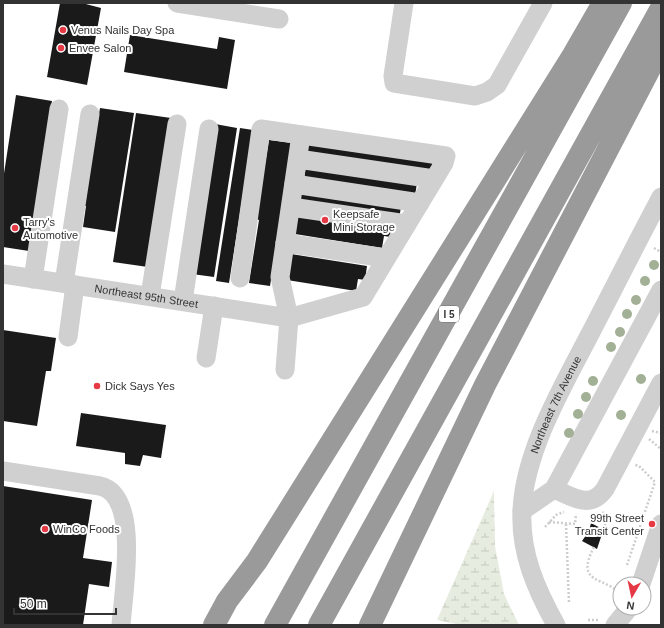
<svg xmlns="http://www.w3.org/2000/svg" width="664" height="628" viewBox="0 0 664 628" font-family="Arial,sans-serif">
<defs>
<pattern id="wetland-marsh" width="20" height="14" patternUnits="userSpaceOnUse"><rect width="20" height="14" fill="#e6ecdf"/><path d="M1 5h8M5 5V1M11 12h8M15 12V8" fill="none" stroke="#c6cbc0"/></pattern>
</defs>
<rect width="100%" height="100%" fill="#fff"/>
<path fill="url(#wetland-marsh)" d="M494,491L495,546L504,594L519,625H461L437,620Z"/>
<path fill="#1a1a1a" d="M60,3H82L101,8L87,85L47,77Z
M130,35L217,49L219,37L235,40L227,89L124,72Z
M16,95L52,101L29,251L3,247V180Z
M100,108L134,113L115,232L83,227L86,206H84Z
M136,113L171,118L148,267L113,262Z
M215,124L237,128L214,277L192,274Z
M240,128L253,130L229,283L216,281Z
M269,140L292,143L270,286L249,283L259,220L256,219Z
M309,141L433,160L431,174L307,154Z
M306,166L417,183L415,196L304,179Z
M301,191L401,207L399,219L300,203Z
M298,215L391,230L390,237L384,236L382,248L295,234Z
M291,254L367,266L365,280L358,279L356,291L287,280Z
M3,330L56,338L51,371H46L37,426L3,421Z
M81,413L166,425L161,458L143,455L140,466L125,464V453L76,446Z
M3,486L92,500L83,558L112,562L109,587L89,584L83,625H3Z
M591,523L606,531L601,537L597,549L582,541L589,531Z"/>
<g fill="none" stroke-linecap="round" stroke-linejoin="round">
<path stroke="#cdcdcd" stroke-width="2.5" stroke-dasharray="2 2" stroke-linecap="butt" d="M654,248L661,252
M652,431L661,433
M649,439L661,449
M549,522L575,524L576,514
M566,524L569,603
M545,527L556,515L564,512
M603,529L605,525L603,511
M594,547C574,585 605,576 620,594
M627,565L655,482L639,466L635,465
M588,620H600"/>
<g stroke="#d0d0d0" stroke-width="19">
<path d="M177,3L279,19"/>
<path d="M404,3L393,76L394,83L475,96L487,92L497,85L543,3"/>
<path d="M298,159L434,179"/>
<path d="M294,184L420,203"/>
<path d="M291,207L407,224"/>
<path d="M285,243L386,258"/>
<path id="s1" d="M3,274L289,318L363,297L444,163L446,156L261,129L240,278"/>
<path d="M33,279L59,109"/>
<path d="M64,283L90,114"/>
<path d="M150,296L177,124"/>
<path d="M183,301L209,129"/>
<path d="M68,337L75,285"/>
<path d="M206,358L214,306"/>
<path d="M285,370L289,318L280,277L301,135"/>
<path d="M3,471L100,486C141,495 123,594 121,625"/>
<path d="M554,489C573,497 590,510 605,489L661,383"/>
<path d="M522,511L554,489L661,290"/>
<path d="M641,584L661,524"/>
<path id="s2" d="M556,625C536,589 520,553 522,511C524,452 563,386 590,334C614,288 637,242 661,197"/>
<path d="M615,625L629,608"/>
</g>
<path stroke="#9a9a9a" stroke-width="22" d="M214,625L227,601L257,561L573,55L603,3
M275,625L621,3
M319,625L661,8
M370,625L485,385L653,63L661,40"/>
</g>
<g fill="#a2b095">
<circle cx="654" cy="265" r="5"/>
<circle cx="645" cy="281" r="5"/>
<circle cx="636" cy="300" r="5"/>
<circle cx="627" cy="314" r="5"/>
<circle cx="620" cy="332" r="5"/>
<circle cx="611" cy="347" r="5"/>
<circle cx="641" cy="379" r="5"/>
<circle cx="593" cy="381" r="5"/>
<circle cx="586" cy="397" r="5"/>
<circle cx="578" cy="414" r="5"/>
<circle cx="621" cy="415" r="5"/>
<circle cx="569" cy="433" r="5"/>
</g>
<g fill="#e63946" stroke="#fff" stroke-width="1.5">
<circle cx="63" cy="30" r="4"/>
<circle cx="61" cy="48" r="4"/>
<circle cx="325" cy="220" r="4"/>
<circle cx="15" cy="228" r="4"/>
<circle cx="97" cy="386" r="4"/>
<circle cx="652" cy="524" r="4"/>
<circle cx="45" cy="529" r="4"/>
</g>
<g text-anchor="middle" stroke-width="4" stroke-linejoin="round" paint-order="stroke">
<rect fill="#fff" stroke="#707070" stroke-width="1" x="439" y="306" width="20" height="16" rx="3"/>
<g font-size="10" font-weight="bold" fill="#333">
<text x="449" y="318">I 5</text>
</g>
<g font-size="11" fill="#333" stroke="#fff" text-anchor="start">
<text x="71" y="34">Venus Nails Day Spa</text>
<text x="69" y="52">Envee Salon</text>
<text x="333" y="218">Keepsafe<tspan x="333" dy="13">Mini Storage</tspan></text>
<text x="23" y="226">Tarry's<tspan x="23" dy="13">Automotive</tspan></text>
<text x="105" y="390">Dick Says Yes</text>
<text x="644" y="522" text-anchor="end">99th Street<tspan x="644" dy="13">Transit Center</tspan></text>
<text x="53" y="533">WinCo Foods</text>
</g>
<g font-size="11" fill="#333" stroke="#fff">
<text dy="4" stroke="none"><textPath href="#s1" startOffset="145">Northeast 95th Street</textPath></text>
<text dy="4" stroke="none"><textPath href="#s2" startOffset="233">Northeast 7th Avenue</textPath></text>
</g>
</g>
<rect width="664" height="628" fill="none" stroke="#333333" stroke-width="8"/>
<g transform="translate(632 596) rotate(189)"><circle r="19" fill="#ffffff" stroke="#adadad"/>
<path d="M0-3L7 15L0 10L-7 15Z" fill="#e63946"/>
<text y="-6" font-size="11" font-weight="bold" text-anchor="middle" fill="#333333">N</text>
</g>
<path d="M14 608v6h102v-6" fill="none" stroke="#333333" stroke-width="2"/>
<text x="20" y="608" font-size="12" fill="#333333" stroke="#ffffff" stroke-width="3" paint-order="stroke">50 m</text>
</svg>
